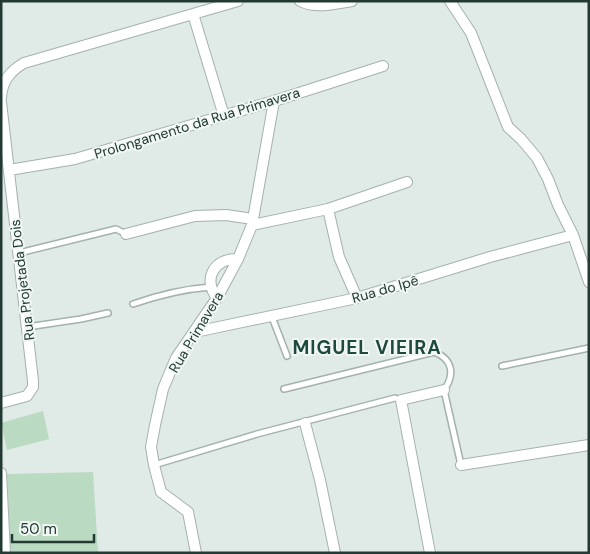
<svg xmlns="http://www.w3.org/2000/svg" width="590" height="554" viewBox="0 0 590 554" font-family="'DM Sans',sans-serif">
<rect width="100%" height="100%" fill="#e0eae6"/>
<path fill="#badac2" d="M43,411L49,439L7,450L1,423Z
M93,472L98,553H11L7,474Z"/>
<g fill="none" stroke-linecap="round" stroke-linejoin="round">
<g stroke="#a3b2ad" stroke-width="8">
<path id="lane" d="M19,253L116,229L126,234
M133,304C159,295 183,289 211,287
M272,317L287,356
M27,327L81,319L108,313
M502,366L589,348
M284,389L434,352C453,359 455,375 444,390L461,465
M154,465L257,434L395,398"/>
</g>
<g stroke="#a3b2ad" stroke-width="12">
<path id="street" d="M300,1C316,9 335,4 352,1
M450,1L471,33L508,127L521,139L537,158L548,179L558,205L573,235L589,282
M193,14L224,116
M1,98C2,81 10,71 24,63L238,1
M1,102L33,381V387L27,396L1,403
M9,170L75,159L274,101L383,66
M328,209L339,257L357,298
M252,225L328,209L407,182
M126,234L195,216L226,215L253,219
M217,298C202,278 215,258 238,259
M195,332L357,298L490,257L573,235
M305,423L320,480L335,553
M461,465L589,445
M1,473L5,553
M196,553L188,512L161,492L154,465L151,447L155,425L163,389L176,358L217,298L238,259L252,225L274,101
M430,553L401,400L444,390"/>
</g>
<use href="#lane" stroke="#fff" stroke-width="5"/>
<use href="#street" stroke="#fff" stroke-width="10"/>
</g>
<g text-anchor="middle" stroke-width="4" stroke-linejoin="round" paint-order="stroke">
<g font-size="14" fill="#223a33" stroke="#f1f7f4">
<text transform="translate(197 123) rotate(-17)" y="5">Prolongamento da Rua Primavera</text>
<text transform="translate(22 280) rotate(-97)" y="5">Rua Projetada Dois</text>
<text transform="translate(385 289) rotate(-16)" y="5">Rua do Ipê</text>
<text transform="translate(196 332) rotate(-59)" y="5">Rua Primavera</text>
</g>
<g font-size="19" font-weight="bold" letter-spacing="1" fill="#1f4a3f" stroke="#f1f7f4">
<text x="367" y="354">MIGUEL VIEIRA</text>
</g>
</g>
<rect width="590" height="554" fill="none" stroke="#223a33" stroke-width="5"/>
<path d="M12 534v8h82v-8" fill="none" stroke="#223a33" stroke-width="2.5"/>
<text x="20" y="534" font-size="15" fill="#223a33" stroke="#f1f7f4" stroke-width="4" paint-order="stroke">50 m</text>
</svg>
